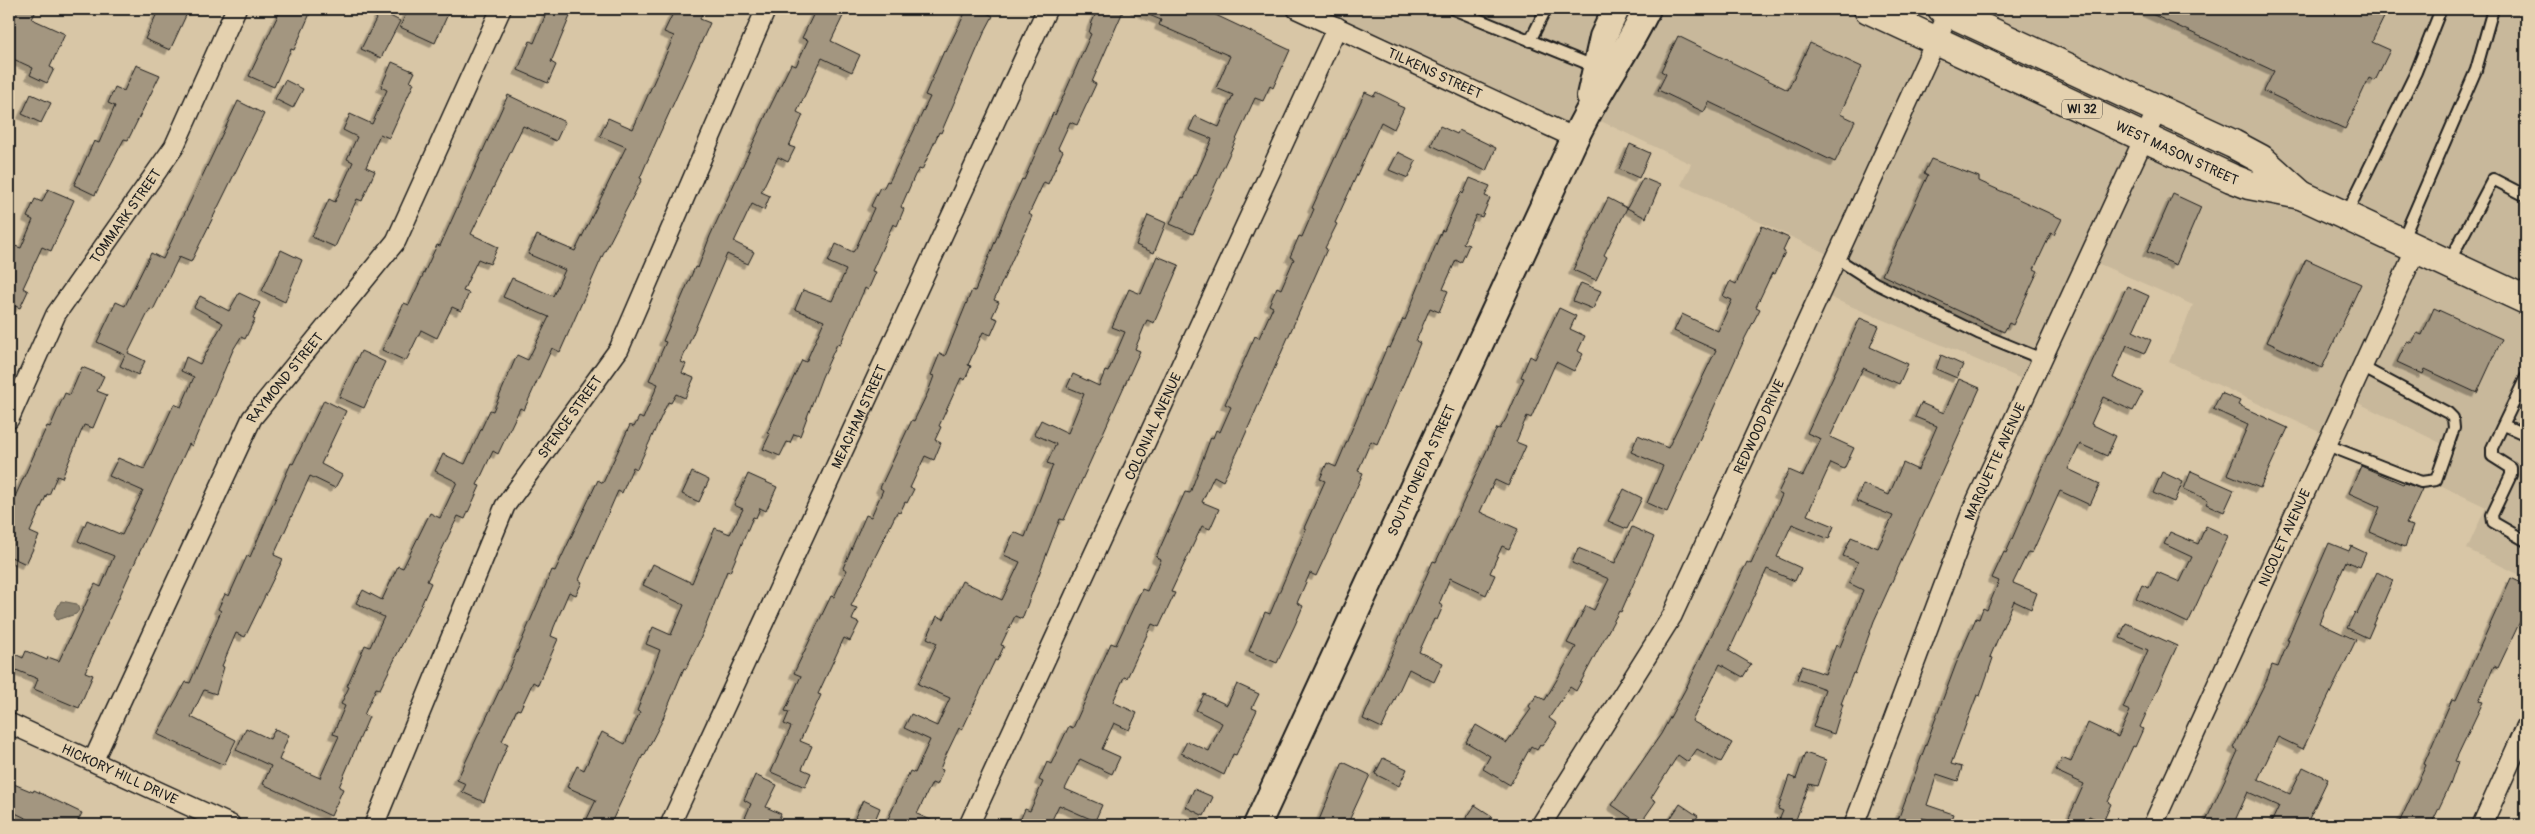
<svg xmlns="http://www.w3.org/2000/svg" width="2535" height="834" viewBox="0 0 2535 834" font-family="Pangolin,sans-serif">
<defs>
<filter id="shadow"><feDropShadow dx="-4.5" dy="4.5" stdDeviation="0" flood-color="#0004"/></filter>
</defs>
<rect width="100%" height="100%" fill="#d8c6a6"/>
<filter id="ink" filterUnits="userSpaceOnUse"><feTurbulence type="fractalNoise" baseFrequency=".02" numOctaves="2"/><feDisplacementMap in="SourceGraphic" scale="10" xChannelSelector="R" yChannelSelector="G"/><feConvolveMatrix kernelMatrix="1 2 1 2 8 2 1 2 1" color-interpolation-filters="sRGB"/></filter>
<g filter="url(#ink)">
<path fill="#c8b89b" d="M1305,9H1868L2297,193L1970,9H2526V578L2467,549L2486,507L2440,485L2455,450L2348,398L2330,437L2169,362L2193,305L2088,259L2031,383L1820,293L1836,258L1681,185L1691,164L1586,114L1575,138Z"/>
<path fill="#8d8370" stroke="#605a4e" d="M61,601L77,604L79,610L76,614L57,620L54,614Z"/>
<path fill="#a39680" stroke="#1c1c1c" filter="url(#shadow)" d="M9,9H37L32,19L65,34L50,67L54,69L47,83L30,75L33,68L9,57Z
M159,9H189L170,50L145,39Z
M281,9H312L294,50L291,49L274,87L249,76Z
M408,9H436L448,14L435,43L400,27Z
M548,9H573L551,62L556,65L548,83L518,70L530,41L534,43Z
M675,9H704L700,19L710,23L646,164L640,178L642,179L603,255L560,352L552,348L524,410L520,408L498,454L493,451L477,485L480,486L465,519L458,516L427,581L431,583L419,610L380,689L376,688L364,715L369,717L339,787L343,789L331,816L263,784L271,766L236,750L246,728L270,739L275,729L289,735L279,760L320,778L339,736L333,734L345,706L341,704L349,687L347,686L365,645L370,647L384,617L356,603L363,590L382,600L398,566L403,568L430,513L440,518L457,482L435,471L443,454L465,464L490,410L493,411L517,355L528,360L549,317L503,297L512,278L553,296L565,270L528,254L537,235L575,251L626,147L600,136L608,118L633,129L674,36L664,32Z
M816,9H833L844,14L831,41L860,55L852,72L822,58L797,112L803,115L789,146L795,148L788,162L778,157L761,192L770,196L764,210L752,204L734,242L754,252L748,264L727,254L681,362L686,364L682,373L694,378L685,398L676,394L671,403L668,402L637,469L633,467L622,493L618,491L579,580L582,582L576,595L569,592L554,627L551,636L558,639L538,685L533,682L520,710L517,709L502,741L508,744L484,802L462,792L466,784L457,780L510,668L552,570L555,571L598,480L603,483L630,425L634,427L639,417L643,419L658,384L649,380L666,342L663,341L695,267L698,268L710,236L768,111L791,64L796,66L808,40L802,38Z
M967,9H978L993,16L984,33L941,133L939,132L922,170L919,169L915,175L901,207L904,209L897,226L893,224L872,271L876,272L868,290L865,288L840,345L837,344L822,377L800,436L794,434L790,443L787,442L780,456L763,449L770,434L767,433L802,360L806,362L824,321L795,309L803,290L832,301L846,270L828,262L836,244L853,252L856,248L874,208L871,206L880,187L883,189L887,181L889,182L910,139L930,97L925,95L944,51L946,52Z
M1098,9H1124L1092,82L1096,84L1077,125L1070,122L1058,148L1063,151L1048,184L1044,182L1029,214L1032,216L994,300L999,302L992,317L998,319L991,335L983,332L968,365L971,366L965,380L961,378L939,426L941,427L935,440L941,443L934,460L925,456L910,488L914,489L907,503L905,502L900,513L897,512L851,606L857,608L852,620L859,623L850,641L844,638L818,694L821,695L800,741L812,746L802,769L811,773L805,787L771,772L791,727L784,724L789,712L785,711L801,676L794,673L831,596L834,597L847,570L843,568L866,515L871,517L883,490L880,488L912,420L914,421L928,392L934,376L931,375L940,353L945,356L972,290L975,291L1008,210L1022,179L1024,180L1053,113L1055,115L1091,34L1089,33L1092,22Z
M1135,9H1175L1189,15L1192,9H1203L1290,50L1273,88L1270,86L1263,101L1255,98L1193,234L1170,224L1182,197L1184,198L1194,174L1196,175L1212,139L1189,130L1195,116L1219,127L1233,95L1216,88L1230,56L1159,25L1161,20Z
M2141,9H2388L2372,42L2390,50L2375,81L2369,78L2345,129L2264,91L2274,71Z
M380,11L400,21L381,58L361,49Z
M1678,36L1788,90L1810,43L1862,67L1840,114L1855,121L1835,162L1709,102L1704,112L1658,90L1666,74L1661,71Z
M392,62L415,72L410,82L414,83L389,138L380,134L366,167L375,171L362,201L357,199L335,247L312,237L329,199L335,202L353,162L347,159L357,137L343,130L350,114L372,124L387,90L381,87Z
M136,65L160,75L128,140L124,139L95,195L74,185L94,141L99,143L115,106L108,103L115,87L124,91Z
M285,80L303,89L293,108L275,99Z
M1365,92L1374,96L1376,92L1398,103L1397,105L1404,108L1394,129L1381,122L1335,223L1337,224L1325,248L1327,249L1238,451L1223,481L1214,476L1202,502L1219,509L1210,529L1202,526L1171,592L1175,593L1159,627L1152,624L1127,678L1124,677L1113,702L1137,713L1129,730L1114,723L1102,749L1120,757L1112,774L1080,759L1065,789L1102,805L1095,821L1059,805L1052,820L1064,825H1018L1025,809L1030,811L1043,782L1039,780L1047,762L1051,764L1069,726L1073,728L1111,643L1116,645L1142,589L1147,591L1161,560L1156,557L1185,492L1190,493L1211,437L1213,438L1216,430L1220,432L1231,407L1225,404L1255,336L1259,338L1273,307L1269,305L1277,287L1281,289L1294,259L1290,257L1299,236L1302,237L1314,209L1312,208Z
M31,94L51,103L41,123L22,114Z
M508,95L565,122L556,141L523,126L471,234L498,247L490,264L478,259L463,291L469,293L461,311L452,307L437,338L421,330L406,361L382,350L404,303L409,305L437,245L440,246Z
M238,101L264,114L191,262L179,257L153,310L150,309L128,353L145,361L138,375L120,366L125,355L97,342L116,302L125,306L151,253L163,259Z
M1440,126L1457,134L1459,130L1496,148L1486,171L1431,145Z
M1630,144L1650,153L1639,178L1619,169Z
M1398,152L1416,161L1408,178L1389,170Z
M1931,159L1979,177V181L2062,219L2054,235L2051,233L2034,269L2038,271L2013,325L2009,323L2004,332L1882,275L1928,175L1924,173Z
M1470,178L1490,186L1485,196L1490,198L1482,217L1476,215L1463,243L1469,245L1461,263L1456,260L1443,289L1448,291L1439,312L1430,308L1416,341L1420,343L1405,380L1377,444L1371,441L1358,471L1363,473L1346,512L1316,576L1310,573L1297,603L1303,606L1295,625L1277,663L1249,651L1265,612L1270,614L1306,529L1304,528L1325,481L1320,479L1327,463L1336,467L1387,347L1390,348L1403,319L1405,320L1442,230L1444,231L1461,192L1463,194Z
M1643,178L1660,185L1646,218L1627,208Z
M48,189L74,200L51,251L42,247L23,288L28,291L20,308L15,306L9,320V259L15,246L21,248L33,220L27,217L35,199L42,202Z
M2173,194L2201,207L2176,265L2147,252Z
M1608,198L1627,208L1604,255L1607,257L1596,280L1573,270Z
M1148,215L1166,223L1154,253L1136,245Z
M1762,226L1789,238L1783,251L1785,252L1775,274L1772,273L1756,307L1760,309L1745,338L1667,512L1647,503L1663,466L1631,452L1638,435L1668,448L1716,350L1674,331L1682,314L1718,331L1732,300L1723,296L1730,281L1736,284Z
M281,250L302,260L285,302L262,291Z
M1157,256L1179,265L1167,293L1154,323L1147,320L1135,349L1140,351L1064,520L1060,519L1022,619L1015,616L1001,645L1004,646L997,661L995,660L962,730L959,728L944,759L940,769L943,770L937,785L932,783L917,814L942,825H902L888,819L910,771L915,773L930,740L904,728L911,714L937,726L950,698L918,684L937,643L927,638L937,616L944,619L962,581L1002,600L1020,562L1004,555L1014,532L1025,537L1053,465L1047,463L1056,444L1034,434L1041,420L1068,433L1084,394L1067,387L1073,374L1099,386L1105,371L1108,372L1125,332L1112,327L1129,289L1141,294Z
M2306,259L2361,284L2322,368L2267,342Z
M1581,283L1601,291L1593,309L1573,301Z
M2127,286L2149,296L2133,331L2151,340L2145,353L2127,345L2113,378L2143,392L2133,411L2103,397L2091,424L2116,436L2107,456L2080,444L2068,469L2100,484L2090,505L2060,491L2032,553L2028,552L2013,583L2037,593L2031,609L2014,601L1990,657L1993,658L1980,696L1977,695L1951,764L1962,767L1958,781L1937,774L1927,805L1953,814L1949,825L1922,818L1919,825H1896L1956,664L1976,618L1979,619L1983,608L1987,610L1999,581L1992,578L2004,552L2006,553L2041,472Z
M239,293L260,303L253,318L255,319L245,339L241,337L233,350L192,446L189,444L85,672L93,675L79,708L34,689L38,679L9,667V651L23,658L26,651L47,660L48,657L59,661L95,584L101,587L114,556L78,541L87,520L122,535L143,491L109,476L118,458L144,469L174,404L181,407L194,377L181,371L186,357L200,364L223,323L194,307L200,296L229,311Z
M1559,308L1576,316L1570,329L1585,336L1578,351L1583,354L1574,371L1556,362L1531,418L1527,416L1516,442L1526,446L1508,486L1495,480L1480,512L1518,529L1509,549L1502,546L1490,573L1495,575L1486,595L1450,578L1439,604L1443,606L1437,620L1434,619L1419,652L1443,663L1434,682L1409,669L1382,728L1363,719L1433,561L1436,562L1497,428L1500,429L1506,419L1524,378L1521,377L1530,356L1535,359Z
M2434,308L2502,339L2477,393L2425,369L2423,374L2397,362L2407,341L2412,343L2417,333L2422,335Z
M1860,318L1879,326L1870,347L1908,364L1899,384L1863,368L1830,437L1854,448L1844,469L1831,463L1807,515L1834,526L1829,539L1792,524L1777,557L1801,568L1795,581L1767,569L1729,651L1751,664L1743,677L1720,664L1692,721L1732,743L1721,762L1697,749L1688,762L1678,755L1651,798L1656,801L1640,824L1612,805L1661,734L1685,690L1747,562L1751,564L1782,495L1778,493L1789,470L1803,476L1821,439L1807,433Z
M361,351L385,362L364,408L339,397Z
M1941,355L1963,365L1957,378L1936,369Z
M82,367L104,376L97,391L107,395L93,428L84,425L62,478L57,476L49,495L47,494L30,532L39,536L26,564L9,556V510L47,426L50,427L65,393L70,395Z
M1959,379L1980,388L1874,621L1855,674L1853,673L1841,704H1843L1834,734L1813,727L1825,689L1797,679L1802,666L1825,674L1836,645L1840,647L1863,590L1849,583L1858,562L1843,556L1851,537L1878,548L1893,516L1856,501L1863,484L1889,495L1903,463L1918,470L1937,426L1915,417L1921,403L1944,413Z
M2221,393L2240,401L2238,405L2288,428L2260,488L2227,474L2248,425L2213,409Z
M324,400L346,411L321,464L342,475L335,488L310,476L274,555L283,559L245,637L236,633L222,666L224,667L216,694L204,690L191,717L236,740L224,765L157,734L186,682L190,683L221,611L218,609L225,594L229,596L247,556L250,557L291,463L293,464Z
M2361,466L2403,484L2404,483L2422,489L2406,524L2413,526L2405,547L2370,532L2380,507L2349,493Z
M2191,471L2234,490L2224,512L2206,504L2208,500L2184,489Z
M692,472L709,480L699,502L682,494Z
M2162,472L2183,482L2174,502L2153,493Z
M748,474L777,487L766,511L760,508L756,518L753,517L730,572L727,571L703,633L686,669L684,668L662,721L644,756L643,755L610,825H584L596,800L567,787L577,766L584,770L602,732L625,744L640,712L637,711L660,650L646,644L653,627L671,635L684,605L643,585L653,564L692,583L715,528L730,534L743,509L734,505Z
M1624,489L1642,498L1627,529L1608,521Z
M2206,526L2228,536L2188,623L2136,598L2142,585L2149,588L2157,572L2180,582L2192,557L2164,544L2170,532L2198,544Z
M1632,527L1654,537L1621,612L1619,611L1576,691L1570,687L1549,718L1557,724L1542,746L1540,745L1537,750L1531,746L1510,785L1483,769L1490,756L1466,742L1476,725L1507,743L1531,709L1529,706L1537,695L1545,700L1576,647L1567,643L1586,606L1594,610L1609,579L1572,563L1578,548L1615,563Z
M2329,543L2349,551L2351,546L2366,553L2360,567L2346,561L2319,623L2356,640L2303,749L2278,737L2258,779L2290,794L2303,767L2328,779L2306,825H2270L2279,806L2248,792L2233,825H2204L2238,751L2233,748L2267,679L2272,665L2278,667L2289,640H2287Z
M2377,572L2393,580L2368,638L2347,628L2355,612L2357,614Z
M2511,578L2526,585V609L2498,668L2494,666L2479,701L2483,702L2455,761L2458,762L2450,785L2431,825H2398L2426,765L2424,764L2452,699L2456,700Z
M2126,623L2177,646L2140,727L2143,729L2135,747L2133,746L2108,802L2111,804L2103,822L2089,816L2085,825H2075L2067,822L2084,784L2056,771L2062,758L2071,762L2088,723L2118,737L2130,711L2123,708L2148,650L2120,638Z
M1237,684L1259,694L1252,708L1257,710L1236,755L1233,754L1224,775L1181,753L1187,741L1209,751L1222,723L1196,710L1204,694L1227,705Z
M1805,753L1826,760L1817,786L1809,784L1794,825H1777L1783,811L1778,809L1789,776L1796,779Z
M1383,758L1407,769L1399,786L1375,774Z
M1343,762L1370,775L1347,825H1317Z
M755,775L777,785L766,807L781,814L776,825H742L751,804L744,800Z
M9,782L33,792L34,790L82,813L76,825H40L9,810Z
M1194,789L1213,797L1204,816L1186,807Z
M863,800L880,808L873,825L855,817Z
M1680,804L1698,816L1692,825H1666Z
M1475,805L1492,816L1486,825H1462Z"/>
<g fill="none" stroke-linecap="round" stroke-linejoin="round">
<g stroke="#1c1c1c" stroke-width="14">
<path id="lane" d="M1453,9L1596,67
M1530,41L1546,9
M2346,215L2416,72L2441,9
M2402,241L2476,70L2493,9
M1836,258L1875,283L1978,333L2042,359
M2449,262L2493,179L2526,196
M2526,377L2492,448V456L2511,468V475L2492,515L2493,522L2526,541
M2504,425L2526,435
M2327,445L2421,482L2436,480L2454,428L2453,418L2448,413L2362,367"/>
</g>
<g stroke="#1c1c1c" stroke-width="22">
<g id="street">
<path id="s1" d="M1297,9L1575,138"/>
<path id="s2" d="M9,419L56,314L174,147L236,9"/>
<path id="s3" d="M9,723L231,825"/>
<path id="s4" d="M93,761L252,418L396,241L501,9"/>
<path id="s5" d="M374,825L505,506L619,349L766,9"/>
<path id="s6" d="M670,825L1047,9"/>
<path id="s7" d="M969,825L1337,27"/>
<path id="s8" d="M1541,825L1672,616L1949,12"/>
<path id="s9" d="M1854,825L1973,508L2158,108"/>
<path id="s10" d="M2153,825L2416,249"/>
<path d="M2482,825L2526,727"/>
</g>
</g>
<g stroke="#1c1c1c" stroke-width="30">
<g id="secondary">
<path d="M1590,96L1603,37L1616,9"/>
<path id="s11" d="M1257,825L1575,138C1596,93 1626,53 1647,9"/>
</g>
</g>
<g stroke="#1c1c1c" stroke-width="31">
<g id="primary">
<path id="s12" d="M1868,9L2231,178L2249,185L2301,195L2526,300"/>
<path d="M1942,9L2233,144L2261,159L2301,195"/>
</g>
</g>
<use href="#lane" stroke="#e4d1af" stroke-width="10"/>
<use href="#street" stroke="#e4d1af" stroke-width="19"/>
<use href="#secondary" stroke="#e4d1af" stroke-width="26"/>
<use href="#primary" stroke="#e4d1af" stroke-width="28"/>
</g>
</g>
<g text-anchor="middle" stroke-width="5" stroke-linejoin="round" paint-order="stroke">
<rect fill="#e4d1af" stroke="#585248" stroke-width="1" x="2062" y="99.5" width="40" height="19" rx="4"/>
<g font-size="12" font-weight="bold" fill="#1c1c1c">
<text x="2082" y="113">WI 32</text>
</g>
<g font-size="14" fill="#1c1c1c" stroke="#e4d1af">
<text dy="5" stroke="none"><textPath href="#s1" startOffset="152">TILKENS STREET</textPath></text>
<text dy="5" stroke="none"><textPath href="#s12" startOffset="341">WEST MASON STREET</textPath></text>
<text dy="5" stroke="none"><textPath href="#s2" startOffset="235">TOMMARK STREET</textPath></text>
<text dy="5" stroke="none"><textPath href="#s4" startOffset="430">RAYMOND STREET</textPath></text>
<text dy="5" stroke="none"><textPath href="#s5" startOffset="455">SPENCE STREET</textPath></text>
<text dy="5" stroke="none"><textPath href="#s6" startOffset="450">MEACHAM STREET</textPath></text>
<text dy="5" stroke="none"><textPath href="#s7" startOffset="439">COLONIAL AVENUE</textPath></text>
<text dy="5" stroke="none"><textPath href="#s8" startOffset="455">REDWOOD DRIVE</textPath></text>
<text dy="5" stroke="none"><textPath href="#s9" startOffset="390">MARQUETTE AVENUE</textPath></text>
<text dy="5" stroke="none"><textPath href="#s11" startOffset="391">SOUTH ONEIDA STREET</textPath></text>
<text dy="5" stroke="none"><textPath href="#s10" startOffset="316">NICOLET AVENUE</textPath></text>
<text dy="5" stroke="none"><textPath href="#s3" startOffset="122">HICKORY HILL DRIVE</textPath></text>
</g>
</g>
<rect width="2535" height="834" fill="none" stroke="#e4d1af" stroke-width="30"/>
<rect x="15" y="15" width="2505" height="804" fill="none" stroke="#1c1c1c" stroke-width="2" filter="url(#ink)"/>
</svg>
